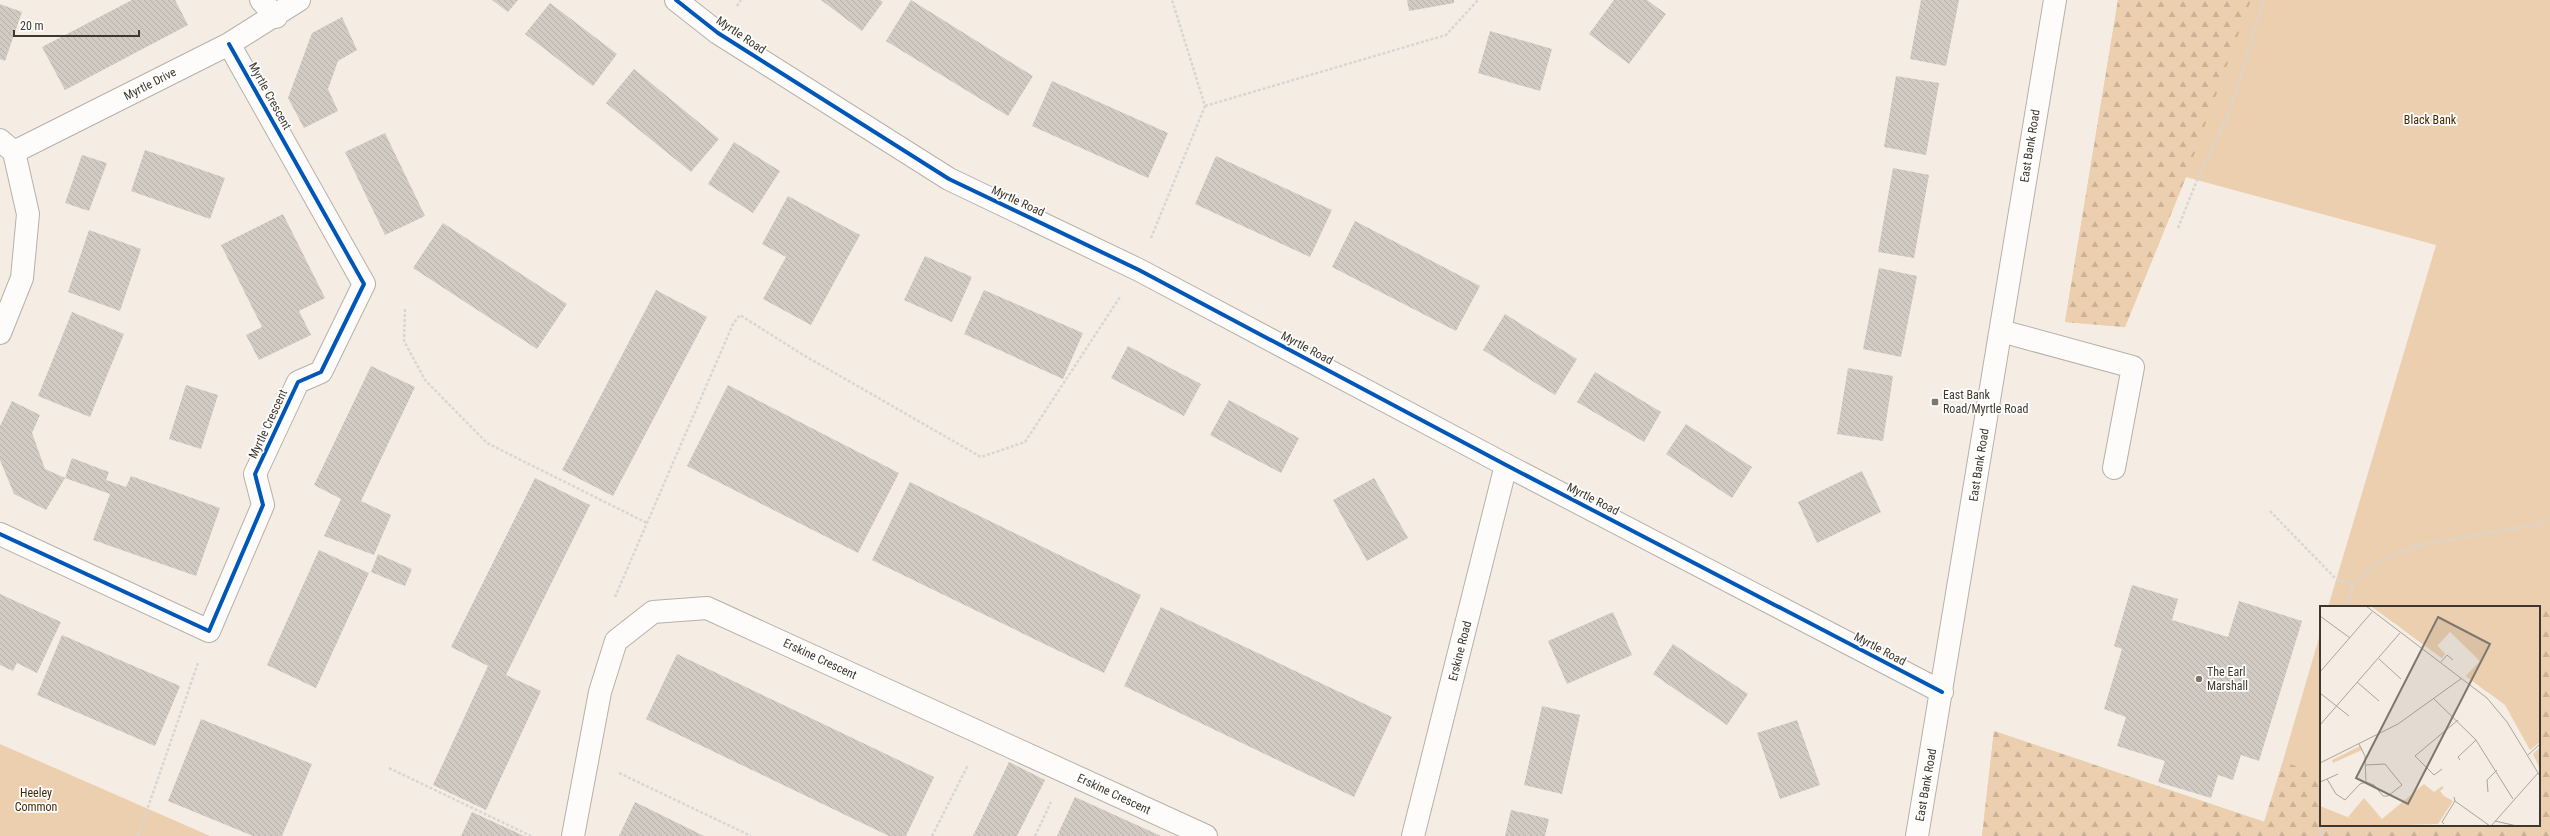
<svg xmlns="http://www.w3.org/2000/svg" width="2550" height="836" viewBox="0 0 2550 836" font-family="'Roboto Condensed',sans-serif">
<defs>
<pattern id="forest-firs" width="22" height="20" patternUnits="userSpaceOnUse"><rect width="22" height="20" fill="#eccfaf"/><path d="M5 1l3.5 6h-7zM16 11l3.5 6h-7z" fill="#cbb297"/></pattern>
<pattern id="building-back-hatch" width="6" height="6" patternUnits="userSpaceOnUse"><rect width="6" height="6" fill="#d2cbc4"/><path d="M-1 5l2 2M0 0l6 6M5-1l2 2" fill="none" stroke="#b5afa9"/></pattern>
</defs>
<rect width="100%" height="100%" fill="#f5ede4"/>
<path fill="#eccfaf" d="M2118,0H2550V836H1982L1994,731L2265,822L2321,631V825H2539V607H2328L2436,245L2186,177L2125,327L2065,322Z
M0,744L210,836H0Z"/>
<path fill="url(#forest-firs)" d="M2118,0H2251L2186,177L2125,327L2065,322Z
M2550,599V836H1982L1994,731L2264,822L2283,761L2321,776V825H2539V614Z"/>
<path fill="url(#building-back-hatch)" d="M132,0H175L188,25L65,90L42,47Z
M492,0H518L508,12Z
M821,0H880L883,2L862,31Z
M911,0L1033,76L1008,116L886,41Z
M1407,0H1454V3L1409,11Z
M1614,0H1647L1666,14L1629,64L1589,34Z
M1921,0H1959L1946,66L1910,59Z
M550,3L617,54L593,86L525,34Z
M0,4L22,12L5,61L0,59Z
M342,17L357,50L338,61L328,89L338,111L304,128L288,98L312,33Z
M1490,31L1552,49L1540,91L1478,73Z
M634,69L719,139L691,172L606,103Z
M1896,76L1939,83L1926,155L1884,147Z
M1052,81L1168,133L1148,178L1032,126Z
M385,133L425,216L385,235L345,152Z
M734,142L780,171L753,213L708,184Z
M145,150L225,178L210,219L131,191Z
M82,155L107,163L89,211L65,203Z
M1216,156L1332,210L1310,257L1195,204Z
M1893,168L1929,175L1914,258L1878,252Z
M788,196L860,235L811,325L763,299L786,257L762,244Z
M283,214L325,298L299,311L311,335L259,360L246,335L262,327L221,245Z
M1355,221L1480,286L1456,331L1332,267Z
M443,223L567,304L537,349L413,268Z
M89,230L141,249L120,311L68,292Z
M925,256L972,277L952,322L904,300Z
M1879,268L1917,276L1901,357L1863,349Z
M656,290L707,317L613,496L562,470Z
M984,290L1083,333L1063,379L964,334Z
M72,312L124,334L90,417L38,396Z
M1505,314L1577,359L1555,395L1483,350Z
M1128,346L1201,384L1184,416L1111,378Z
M371,366L415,387L361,501L391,515L374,555L324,536L341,499L314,485Z
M1848,368L1893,376L1883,441L1837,434Z
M1595,372L1661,412L1644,442L1577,402Z
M186,385L218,395L201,449L169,439Z
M728,385L899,473L858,553L687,466Z
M1229,400L1299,438L1281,473L1210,435Z
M12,401L40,415L32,433L45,469L65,478L46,510L14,494L0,460V426Z
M1686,424L1752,467L1732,498L1666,454Z
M72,458L109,472L106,480L126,487L131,476L220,508L196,576L93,540L110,494L65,478Z
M1862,471L1881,512L1817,543L1798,502Z
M535,478L590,505L506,675L541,691L486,810L433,785L488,666L492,668L451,647Z
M1374,478L1408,538L1367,561L1333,500Z
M910,482L1141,595L1104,673L872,560Z
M319,550L369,573L316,688L267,665Z
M378,554L412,569L405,586L371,572Z
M2132,585L2178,599L2172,620L2228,637L2239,601L2302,621L2259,761L2241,755L2233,780L2218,775L2211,798L2158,782L2165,761L2117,746L2126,717L2104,709L2122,649L2114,646Z
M0,594L61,622L37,673L17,663L13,671L0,665Z
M1161,607L1392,717L1354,797L1124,686Z
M1613,612L1632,655L1567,684L1548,641Z
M62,635L180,686L155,746L37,695Z
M1673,644L1748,694L1727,725L1653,674Z
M677,654L934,777L906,836H889L646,719Z
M1542,706L1580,715L1562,794L1524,785Z
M201,719L312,764L282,836H253L168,801Z
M1797,720L1820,785L1780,799L1757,733Z
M1009,762L1045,780L1017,836H973Z
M1075,797L1161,836H1057Z
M635,802L704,836H619Z
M1511,810L1549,819L1545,836H1505Z
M472,812L524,836H461Z"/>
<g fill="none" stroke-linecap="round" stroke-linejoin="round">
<g stroke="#b7b0a8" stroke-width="24">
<path id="minor" d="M261,0L276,17
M676,0L718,33L949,179L1139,270L1506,465L1942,692
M0,140L14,152
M14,152L229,44L299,0
M2001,331L2133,367L2114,468
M0,333L22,278L28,214L14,152
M0,534L209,631L263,505L255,474L298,382L321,372L364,284L229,44
M573,836L600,692L616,641L653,612L707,608L1206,836
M1413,836L1506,465
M1917,836L2055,0"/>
</g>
<path stroke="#d8d6d3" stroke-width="2.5" stroke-dasharray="3 2" stroke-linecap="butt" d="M737,6L741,0
M1205,106L1446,35L1478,0
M2178,228L2197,180L2228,115L2264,0
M1151,238L1205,106L1172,0
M405,309L404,341L425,380L487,443L647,523
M2270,511L2336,579L2353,585
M615,597L733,324L740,315L800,353L981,457L1025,442L1120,297
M2348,607L2353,585L2382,560L2415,546L2539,524L2550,517
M389,768L531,836
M619,773L751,836
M138,836L198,663
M932,836L968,765
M1035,836L1051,802
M2321,836V825"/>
<use href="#minor" stroke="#fefcfb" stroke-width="22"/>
<g stroke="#fefefe" stroke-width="6">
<path id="cycleway" d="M676,0L718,33L949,179L1139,270L1506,465L1942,692
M0,534L209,631L263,505L255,474L298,382L321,372L364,284L229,44"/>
</g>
<use href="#cycleway" stroke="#0057b8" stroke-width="4"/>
</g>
<g fill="#7e776e" stroke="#fefefe" stroke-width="1.5">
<rect x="1931" y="398" width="8" height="8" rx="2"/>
<circle cx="2199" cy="679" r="4"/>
</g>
<g text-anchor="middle" stroke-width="3.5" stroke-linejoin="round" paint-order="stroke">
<g font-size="12" fill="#3e372e" stroke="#fefefe">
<text transform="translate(741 35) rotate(34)" y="4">Myrtle Road</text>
<text transform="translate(150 84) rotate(-27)" y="4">Myrtle Drive</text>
<text transform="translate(270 96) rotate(61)" y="4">Myrtle Crescent</text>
<text transform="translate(2030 146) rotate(-81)" y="4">East Bank Road</text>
<text transform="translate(1018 201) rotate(25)" y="4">Myrtle Road</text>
<text transform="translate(1307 348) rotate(28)" y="4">Myrtle Road</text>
<text transform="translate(268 424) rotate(-65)" y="4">Myrtle Crescent</text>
<text transform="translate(1979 465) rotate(-81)" y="4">East Bank Road</text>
<text transform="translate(1593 499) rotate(27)" y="4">Myrtle Road</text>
<text transform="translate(1880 649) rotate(28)" y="4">Myrtle Road</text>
<text transform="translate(1460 651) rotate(-76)" y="4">Erskine Road</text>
<text transform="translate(820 659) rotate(25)" y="4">Erskine Crescent</text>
<text transform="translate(1926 785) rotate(-80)" y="4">East Bank Road</text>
<text transform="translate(1114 794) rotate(25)" y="4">Erskine Crescent</text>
</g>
<g font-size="12" fill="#432904" stroke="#fefefe">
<text x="2430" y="124">Black Bank</text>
<text x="36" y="797">Heeley<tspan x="36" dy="14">Common</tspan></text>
</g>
<g font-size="12" fill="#3e372e" stroke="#fefefe" text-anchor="start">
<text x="1943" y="399">East Bank<tspan x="1943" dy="14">Road/Myrtle Road</tspan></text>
<text x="2207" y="676">The Earl<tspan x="2207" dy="14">Marshall</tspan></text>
</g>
</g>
<g transform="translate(2320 606)">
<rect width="220" height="220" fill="#f5ede4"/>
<path d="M51,0H220V136L210,144L185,99L146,70L160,55L130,26L117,40L125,48L122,52ZM40,140L42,144L13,157L12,154ZM220,141V163L213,148ZM104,178L114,186L122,180L124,182L120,185L124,190L133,195L118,218L48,220L28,211L44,192L62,213Z" fill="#eccfaf"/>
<path d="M51,0H77L79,2L74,17ZM92,0H117L103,19L104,25L125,48L122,52L82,23L84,9ZM132,0H213L201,12L194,14L196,19L214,14L216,19L209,45L214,57L210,64L200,67L167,86L146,70L160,56L157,52L163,45L144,9ZM209,66L220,79V102L204,115L200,113L189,81L201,68Z" fill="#eccfaf"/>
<path d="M0,200L45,218L48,220H0Z" fill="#eccfaf"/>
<path fill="none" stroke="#aca49b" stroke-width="1" d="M46,0L167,92L187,116L220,170M0,10L30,32M59,53L81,73M121,56L127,49L133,54M0,66L52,6M37,76L59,95M0,87L29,110M113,92L156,134L193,193M0,119L80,27M39,138L45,150L46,176M208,149L220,138M140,154L138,151L156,134M0,157L78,118L142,72M122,163L114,169L95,150L138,114M7,173L18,168M0,176L7,173L16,188L25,194L40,178L46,176M46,176L54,179L63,190H68L82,179L65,158L46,159M168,186L167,174L177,164M134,191L135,195L170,220M175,215L197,220M124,218L122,216L135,195M171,220L218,167"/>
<path fill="#7e776e" fill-opacity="0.15" stroke="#7e776e" stroke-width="2" d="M118,11L170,38L88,198L36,172Z"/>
<rect width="220" height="220" fill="none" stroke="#3e372e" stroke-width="2"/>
</g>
<path d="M14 30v6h125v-6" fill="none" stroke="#3e372e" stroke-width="2"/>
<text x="20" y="30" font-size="12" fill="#3e372e" stroke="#fefefe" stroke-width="3" paint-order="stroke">20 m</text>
</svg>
